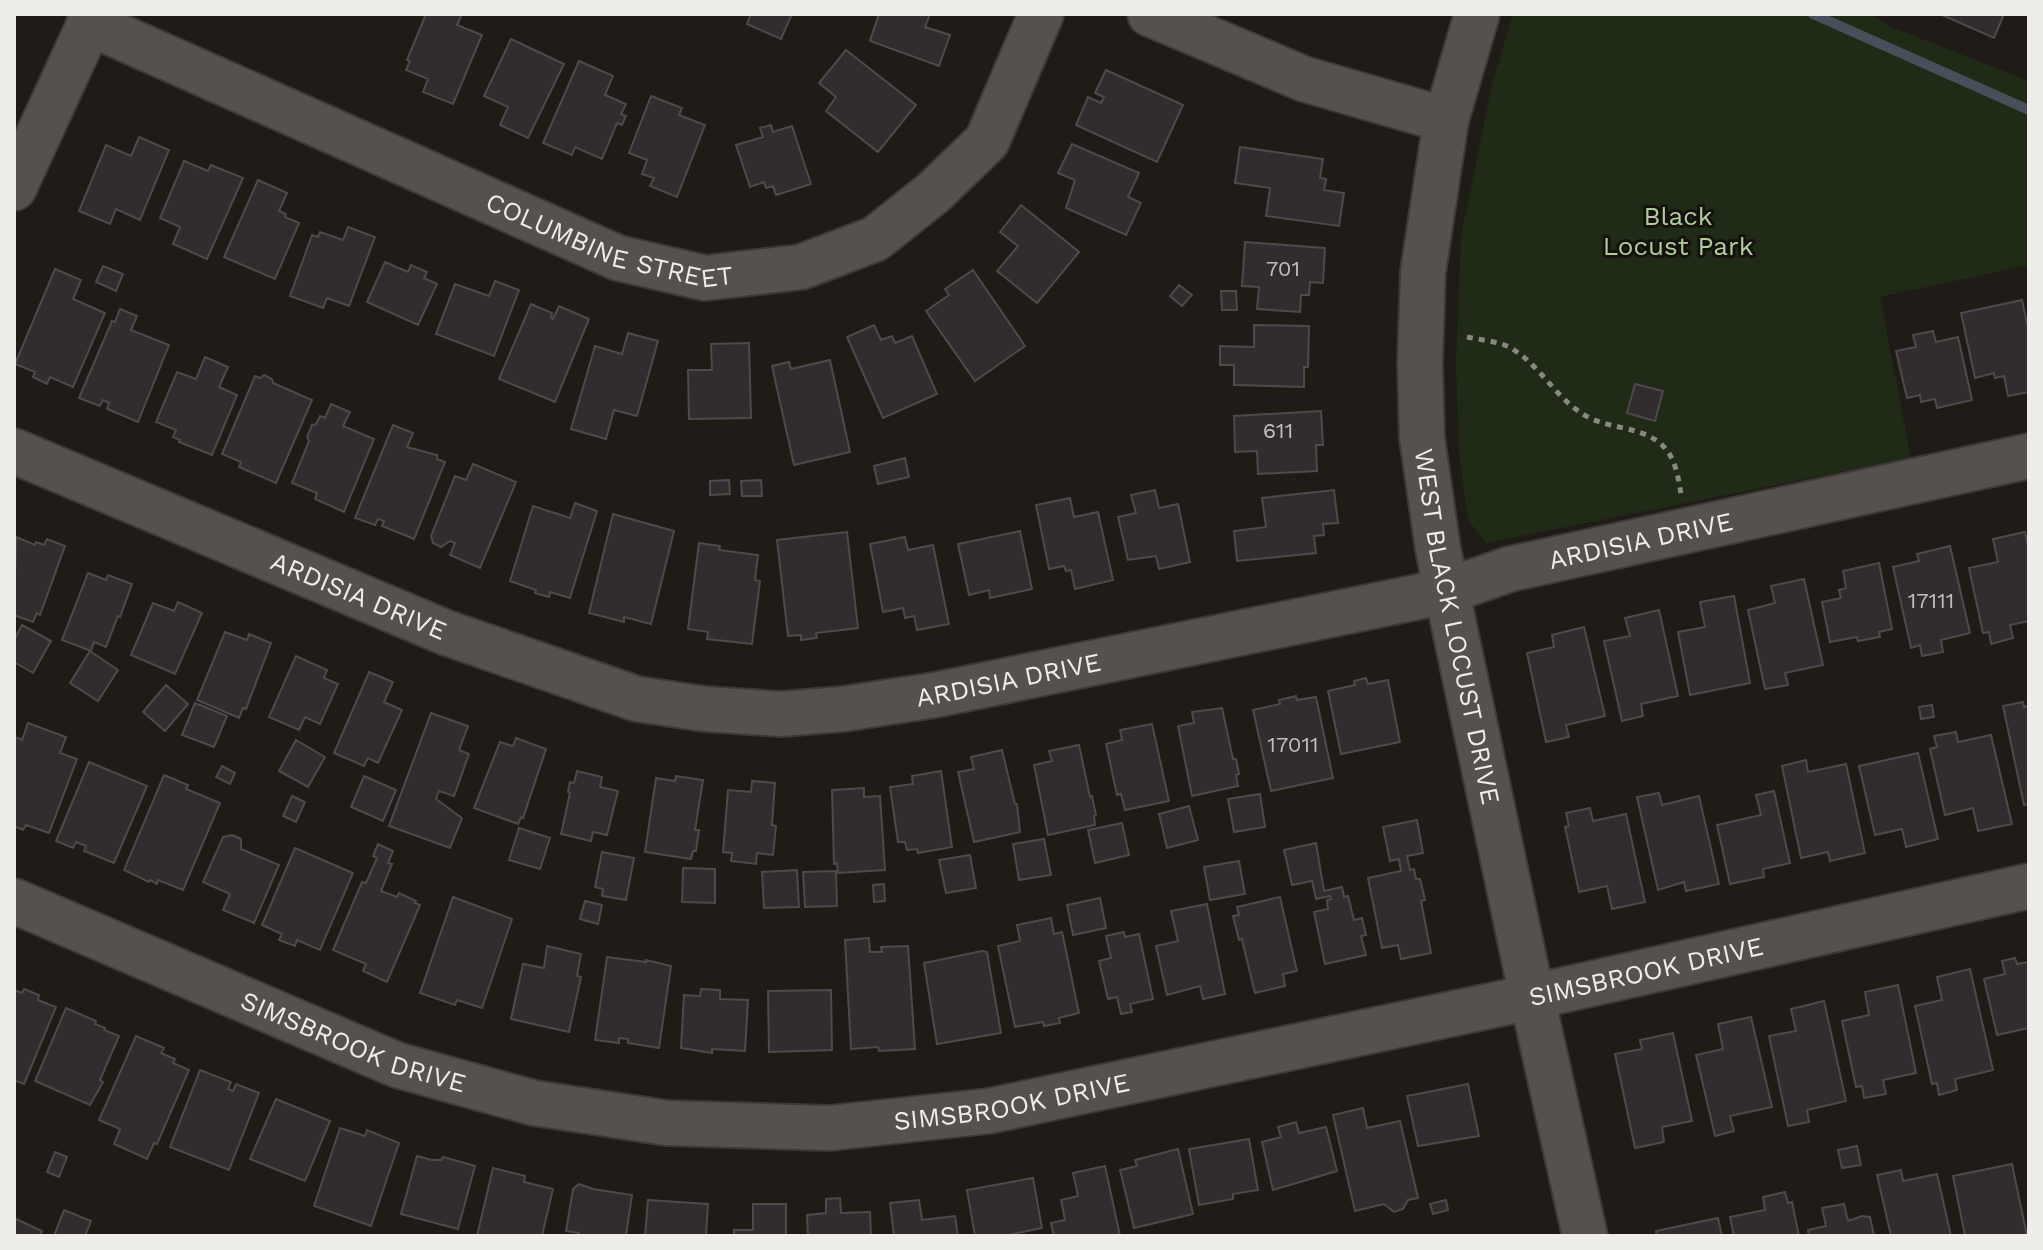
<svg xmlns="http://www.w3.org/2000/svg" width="2043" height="1250" viewBox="0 0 2043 1250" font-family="'Work Sans',sans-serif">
<rect width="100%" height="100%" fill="#1f1b17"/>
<path fill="#1f2b16" d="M1513,14H1871L1889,26L2029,81V265L1880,297L1911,458L1486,543L1468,520L1459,451L1456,363L1461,236L1492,85Z"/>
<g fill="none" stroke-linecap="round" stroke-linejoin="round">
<path stroke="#484f5a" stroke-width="10" d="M1813,14L2029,110"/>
</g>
<path fill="#332c2e" stroke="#50494b" stroke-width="2" d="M426,14H462L457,25L482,35L453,104L423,92L428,79L406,70L410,61L407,60Z
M751,14H792L781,39L747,24Z
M879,14H930L925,27L950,35L939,66L870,41Z
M1940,14H2004L1994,38Z
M511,39L564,64L528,138L500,125L508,107L484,96Z
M846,50L916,105L878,152L826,111L836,97L819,83Z
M579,61L613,76L605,95L626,104L621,114L626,116L622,125L617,123L602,159L575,147L572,155L543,143Z
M1106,70L1183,105L1157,162L1076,125L1088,97L1101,103L1104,97L1095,93Z
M651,96L682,108L679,115L705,125L677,197L650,186L654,178L642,174L647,160L629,153Z
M771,125L773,132L792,126L811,184L776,195L773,186L766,188L764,182L750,187L736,145L763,137L760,128Z
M139,137L169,150L140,220L116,209L110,224L79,211L106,145L131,156Z
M1072,144L1139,173L1128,197L1141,203L1126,235L1066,208L1075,180L1058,173Z
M1240,147L1323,159L1320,178L1326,179L1324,190L1344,193L1339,226L1266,216L1270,188L1235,183Z
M184,161L208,171L211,165L243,178L207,259L173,244L180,227L160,218Z
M258,180L287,193L279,211L286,214L285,217L299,223L275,279L224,257Z
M1021,205L1079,252L1037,303L997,271L1018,246L1000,232Z
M348,227L375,237L349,306L327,298L323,308L290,296L312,235L318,237L320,232L343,240Z
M1245,242L1325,248L1323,283L1310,282L1309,295H1301L1300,312L1257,309L1259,287L1242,286Z
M385,262L408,272L411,265L427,272L424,278L437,284L418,325L367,302Z
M103,266L123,274L116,291L96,282Z
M55,269L81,280L73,299L105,313L73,387L50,377L47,384L33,377L35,372L15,364Z
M973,270L1025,346L975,381L926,311L949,295L945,289Z
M495,281L519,290L494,356L436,334L455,284L489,296Z
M1179,285L1192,295L1182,306L1170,296Z
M1221,291H1236L1237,310H1222Z
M2022,300L2029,333V392L2008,396L2004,376L1995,378L1994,373L1975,378L1961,313Z
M531,304L552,313L551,318L553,319L559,306L589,319L555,402L499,379Z
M120,309L137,316L131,330L169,345L138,422L107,409L109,403L103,400L100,406L79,398L112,321L115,322Z
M874,325L881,340L892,336L895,343L912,336L937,394L883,418L847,337Z
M1254,325L1309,326L1308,367H1304V387L1234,385V365H1220V346L1254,347Z
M1933,331L1936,342L1958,337L1972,400L1937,408L1935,399L1921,402L1920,395L1907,398L1896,351L1916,347L1913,335Z
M628,333L658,341L637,416L614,410L606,439L571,429L595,346L622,354Z
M749,343L751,418L689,419L688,370H712L711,344Z
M205,357L228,367L219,387L237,395L212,455L179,442L180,440L173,437L176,430L156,422L177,372L196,379Z
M830,360L850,452L794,465L772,366L789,362L791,369Z
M264,375L272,379L273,383L312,400L276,483L239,467L241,462L222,454L255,376L260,378Z
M1635,384L1663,391L1655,421L1627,413Z
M331,404L350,412L343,426L374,439L344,512L315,499L317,493L292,483L309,441L307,437L312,425L316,424L320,416L325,418Z
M1321,411L1323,445H1316L1317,471L1258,474L1257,451L1235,452L1234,416Z
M393,425L413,433L407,447L437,455V459L445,462L414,539L382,526L384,521L378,519L375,525L355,518Z
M905,458L909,477L878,484L874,466Z
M473,464L516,482L480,568L450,555L455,543L450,541L441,547L433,543L431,536L455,476L466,480Z
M729,480L730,494L710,495V481Z
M761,480L762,496H742L741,481Z
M1155,490L1159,508L1178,504L1190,562L1159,569L1156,556L1128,560L1118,517L1136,513L1131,495Z
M1334,490L1338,523L1323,524L1324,535L1314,536L1316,553L1237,561L1234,531L1266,527L1262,498Z
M1070,498L1074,517L1098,512L1113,580L1075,589L1071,570L1066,571L1064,566L1049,569L1036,505Z
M575,503L597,511L570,598L550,592L549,597L535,593L536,590L510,581L533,506L570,518Z
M613,514L674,531L651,624L624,617V622L589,613Z
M1020,531L1032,589L990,598L989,590L969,595L958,544Z
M847,532L858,628L816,633L817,638L801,640V635L788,636L777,540Z
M2025,532L2029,550V621L2010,625L2013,638L1991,644L1989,632L1983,633L1969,568L1998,562L1993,539Z
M16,537L35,545L36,542L44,545L47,539L65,546L40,615L37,613L33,622L14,615Z
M905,537L908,550L933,545L949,624L917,630L914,616L905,618L903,608L883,612L870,544Z
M699,543L720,546L719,550L758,555L755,580L760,581L752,644L707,639L708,632L688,629Z
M1950,546L1970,633L1941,640L1943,652L1922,656L1920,645L1911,648L1893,567L1919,561L1917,554Z
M1879,563L1892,629L1879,632L1880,637L1858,641L1857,637L1830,642L1822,602L1841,598L1839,590L1846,588L1843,571Z
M88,573L106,580L108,575L132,584L120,617L118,616L106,647L94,642L91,651L62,640Z
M1804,579L1823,665L1785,673L1788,685L1765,689L1748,610L1775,603L1771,586Z
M1734,596L1750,683L1690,695L1678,632L1705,627L1700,602Z
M178,602L202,613L175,674L131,655L153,603L174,611Z
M1659,610L1678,696L1641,704L1643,716L1622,721L1604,641L1630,636L1625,618Z
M22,625L51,641L33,673L14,662V640Z
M1584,627L1605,716L1566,725L1569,737L1546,742L1527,653L1554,647L1552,635Z
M225,632L247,640L249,634L271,643L246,709L243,708L239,718L197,700Z
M90,651L118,670L98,701L70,683Z
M296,656L327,670L324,678L338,684L320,724L305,717L299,730L269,717Z
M369,672L393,682L384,702L402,710L378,763L368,758L364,766L334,753Z
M1366,678L1368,684L1388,680L1400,742L1341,754L1328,691L1355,685L1354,681Z
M166,685L188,704L165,731L143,712Z
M1296,696L1297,700L1316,697L1333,778L1271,791L1253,710L1280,704L1279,700Z
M2023,702L2024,707L2029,706V804L2024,805L2003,706Z
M195,703L227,716L214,747L182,735Z
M1932,705L1934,717L1921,719L1919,707Z
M1222,708L1233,759H1236L1239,774L1236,775L1238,786L1192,796L1178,726L1194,723L1192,712Z
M431,713L468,726L459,750L469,754L454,796L439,791L436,799L462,818L450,848L389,826Z
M28,723L66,737L60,753L77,759L49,833L26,825L23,830L14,826V740L15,737L22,740Z
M1152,724L1169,801L1125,810L1121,794L1117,795L1106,744L1122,740L1120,730Z
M1956,732L1958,742L1991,735L2012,824L1978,831L1973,808L1945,815L1930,749L1937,747L1934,736Z
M516,738L546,749L523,818L521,817L518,824L474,808L500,742L513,746Z
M296,740L325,757L308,787L279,771Z
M1079,745L1090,797L1092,796L1096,815L1094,816L1095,825L1048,835L1034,765L1052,761L1049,751Z
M1002,750L1015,804H1017L1020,832L974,842L958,772L974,769L971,757Z
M1918,753L1938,839L1906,847L1902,829L1875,835L1859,766Z
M1806,760L1808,772L1846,764L1865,853L1830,861L1828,852L1801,858L1782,766Z
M89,762L147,786L114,863L84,851L86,846L76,842L73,848L56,841Z
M222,766L235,773L230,784L216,777Z
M577,771L602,777L600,787L618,791L607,835L593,832L591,841L561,834L570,793L568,792L570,782L574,783Z
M941,771L952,847L918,853L917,849L907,850L905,842H898L890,787L913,784L912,776Z
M164,775L188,785L186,789L220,803L183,890L158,880L157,884L150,880L149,882L124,870Z
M364,776L396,790L383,821L351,807Z
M676,776L703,780L695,830H699L696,851H693L691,859L645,852L656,778L675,781Z
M752,781L775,783L772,825L776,826L773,855L757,853L756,864L731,861L732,853L723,852L728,790L751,792Z
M864,788V797L880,796L885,870L838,873L837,863L834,864L832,790Z
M1774,791L1790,863L1763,869L1764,877L1730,884L1717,825L1761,815L1756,795Z
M1659,793L1662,805L1699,796L1719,884L1686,891L1684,882L1658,890L1637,797Z
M1260,794L1265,827L1234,832L1228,799Z
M292,796L305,802L296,822L283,816Z
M1189,806L1198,840L1167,848L1159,814Z
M1590,808L1593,821L1626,814L1645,902L1612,909L1607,886L1579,892L1565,827L1569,826L1566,813Z
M1417,820L1423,853L1407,856L1410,870L1414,869L1416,879H1420L1425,900L1421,901L1431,953L1401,959L1398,945L1382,948L1368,878L1401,871L1399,859L1390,861L1383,827Z
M1122,823L1129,855L1095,863L1088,830Z
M519,828L550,838L540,869L509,860Z
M232,835L241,839V849L279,865L254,923L223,910L230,894L203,882L223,837Z
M1044,839L1051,875L1019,880L1013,844Z
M1316,843L1324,891L1342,887L1344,897L1348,896L1354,920L1362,918L1366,935L1361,936L1366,955L1325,964L1314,912L1328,909L1327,900L1331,899L1330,896L1316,899L1312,881L1292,885L1284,850Z
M378,844L393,851L388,863L392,864L381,891L397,897L399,893L416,901L415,903L420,905L387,982L363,971L366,964L333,950L362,882L366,883L377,858L373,856Z
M295,848L353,873L320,950L297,940L295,946L279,940L282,934L262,925Z
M602,852L634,858L626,900L602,896L603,889L595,887Z
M970,855L976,888L946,893L939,860Z
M1239,861L1245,894L1210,900L1204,867Z
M683,868L715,869V903L682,902Z
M797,870L799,907L764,908L762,872Z
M836,871L837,906L805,907L803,872Z
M884,884L885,901L874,902L873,885Z
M453,897L512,919L482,1008L457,1000L455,1005L420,993Z
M1280,897L1297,971L1283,974L1285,986L1255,993L1243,944L1242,939L1239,940L1233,916L1239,915L1237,907Z
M1100,898L1106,928L1073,935L1067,905Z
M585,901L602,905L598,924L580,919Z
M1207,904L1225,994L1203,999L1200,986L1167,995L1156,946L1178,941L1171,911Z
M1051,918L1054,934L1062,932L1079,1013L1059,1018L1060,1023L1044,1026L1043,1022L1015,1027L998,946L1020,941L1017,925Z
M1124,932L1125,937L1139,934L1153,999L1130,1004L1132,1012L1121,1014L1117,997L1108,999L1099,961L1111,958L1106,936Z
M869,938L870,952H882L881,947L908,946L915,1049L879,1051L878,1047L851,1049L845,940Z
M547,946L581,954L577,976L581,977L569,1032L511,1019L523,964L544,968Z
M982,951L987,952L1001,1033L937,1044L924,963Z
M607,957L646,962V960L671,966L659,1048L628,1043V1039L619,1038V1043L595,1040Z
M2015,958L2017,964L2029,962V1028L1997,1035L1984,979L2005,974L2002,961Z
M1970,969L1993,1070L1955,1079L1957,1090L1939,1095L1937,1083L1932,1084L1915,1006L1942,1000L1937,977Z
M1898,985L1916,1073L1883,1080L1886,1094L1864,1098L1862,1086L1856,1087L1842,1021L1869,1015L1865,992Z
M24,989L39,995L38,1000L56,1007L24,1084L14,1080V990L22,993Z
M701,989L720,990V999L748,1000L745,1051L712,1049V1053L681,1048L684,995L700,996Z
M831,990L832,1050L769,1052L768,991Z
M1824,1001L1846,1101L1807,1110L1809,1122L1788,1126L1769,1036L1796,1031L1791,1009Z
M66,1008L96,1021L95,1024L105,1028L104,1030L119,1036L100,1080L103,1082L90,1105L35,1081Z
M1751,1017L1772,1107L1730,1116L1734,1131L1715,1136L1696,1055L1723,1049L1718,1024Z
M1673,1033L1692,1121L1662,1127L1664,1142L1635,1148L1615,1054L1642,1049L1640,1040Z
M136,1036L164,1048L161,1053L175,1059L173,1063L189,1070L157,1144L154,1143L147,1159L114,1144L120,1129L99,1120Z
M200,1070L231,1082L228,1089L233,1091L236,1084L259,1093L229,1170L170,1147Z
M1468,1084L1479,1136L1418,1146L1407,1096Z
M276,1099L330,1121L305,1181L250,1159Z
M1363,1108L1367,1128L1400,1121L1418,1198L1408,1200L1403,1209L1394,1212L1384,1204L1355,1211L1333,1115Z
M1296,1122L1299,1133L1326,1127L1337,1171L1273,1190L1262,1142L1281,1137L1278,1127Z
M340,1128L365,1136L367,1130L399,1143L371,1226L314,1206Z
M1249,1139L1258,1190L1233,1194V1199L1199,1205L1189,1149Z
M1857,1146L1861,1165L1842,1168L1838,1150Z
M1178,1149L1193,1214L1134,1228L1120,1170L1137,1166L1135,1160Z
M55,1152L67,1157L59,1177L47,1172Z
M417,1156L432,1160H441L443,1157L475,1166L458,1229L401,1214Z
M2012,1164L2027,1236H1965L1953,1176Z
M1105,1166L1120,1236H1054L1051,1223L1065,1220L1061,1200L1078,1196L1073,1173Z
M493,1168L525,1176L524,1182L553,1189L542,1236H477Z
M1901,1170L1903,1181L1937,1174L1951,1236H1891L1877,1175Z
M1033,1178L1042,1228L1013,1234V1236H975L967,1190Z
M579,1184L593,1189L632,1195L626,1236H578L579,1233L566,1231L573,1189Z
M1785,1192L1788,1203L1792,1202L1799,1236H1734L1730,1217L1765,1210L1763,1197Z
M840,1198L841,1213L870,1212L871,1236H808L807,1215L826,1213V1199Z
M648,1200L708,1204L706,1236H645Z
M919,1200L922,1220L955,1216L958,1236H894L890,1203Z
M1446,1200L1448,1210L1433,1214L1430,1204Z
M753,1204H786V1236H734V1230H753Z
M1844,1204L1848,1221L1862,1216L1870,1217L1874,1236H1809L1808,1230L1826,1226L1822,1208Z
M64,1210L91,1221L85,1236H54Z
M14,1218L42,1231L40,1236H14Z
M1718,1218L1722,1236H1657L1656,1231Z"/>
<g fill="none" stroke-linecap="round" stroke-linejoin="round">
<g stroke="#3c3936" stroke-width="48">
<g id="minor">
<path d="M1150,14L1304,79L1446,120"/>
<path id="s1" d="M1477,14L1446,120L1423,272L1420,363L1422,438L1438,549L1532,997L1585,1236"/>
<path id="s2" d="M89,23L618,258L705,278L801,267L875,239L933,193L987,141L1041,14"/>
<path d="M14,188L94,14"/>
<path id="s3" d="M14,451L447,633L637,699L705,709L781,714L843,709L935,695L1447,591L1510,569L2029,456"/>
<path id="s4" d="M14,901L397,1065L534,1103L667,1123L830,1128L989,1111L1532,997L2029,886"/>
</g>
</g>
<path stroke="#8a8783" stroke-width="5" stroke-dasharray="6 6" stroke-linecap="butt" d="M1467,337C1481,340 1497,341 1509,347C1542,365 1557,403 1592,419C1614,429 1641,427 1661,444C1675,456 1678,476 1681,494"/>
<use href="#minor" stroke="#56514c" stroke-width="44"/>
</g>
<g text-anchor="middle" stroke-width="6" stroke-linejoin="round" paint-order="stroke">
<g font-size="22" fill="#c0bdba">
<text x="1283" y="276">701</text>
<text x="1278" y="438">611</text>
<text x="1931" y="608">17111</text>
<text x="1293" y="752">17011</text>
</g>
<g font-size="26" fill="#b0ce9c" stroke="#15120e">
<text x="1678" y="225">Black<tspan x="1678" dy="30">Locust Park</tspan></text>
</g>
<g font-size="26" fill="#efede9" stroke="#15120e">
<text dy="9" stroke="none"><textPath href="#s2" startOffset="566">COLUMBINE STREET</textPath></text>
<text dy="9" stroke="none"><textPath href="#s3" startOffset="1694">ARDISIA DRIVE</textPath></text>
<text dy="9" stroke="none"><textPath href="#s3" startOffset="374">ARDISIA DRIVE</textPath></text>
<text dy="9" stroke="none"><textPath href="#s1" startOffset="622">WEST BLACK LOCUST DRIVE</textPath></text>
<text dy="9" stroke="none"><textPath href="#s3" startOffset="1046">ARDISIA DRIVE</textPath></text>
<text dy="9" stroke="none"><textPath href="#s4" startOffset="1688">SIMSBROOK DRIVE</textPath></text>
<text dy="9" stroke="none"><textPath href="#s4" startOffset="368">SIMSBROOK DRIVE</textPath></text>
<text dy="9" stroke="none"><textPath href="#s4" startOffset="1040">SIMSBROOK DRIVE</textPath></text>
</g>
</g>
<rect width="2043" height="1250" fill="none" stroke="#efede9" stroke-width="32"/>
</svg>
